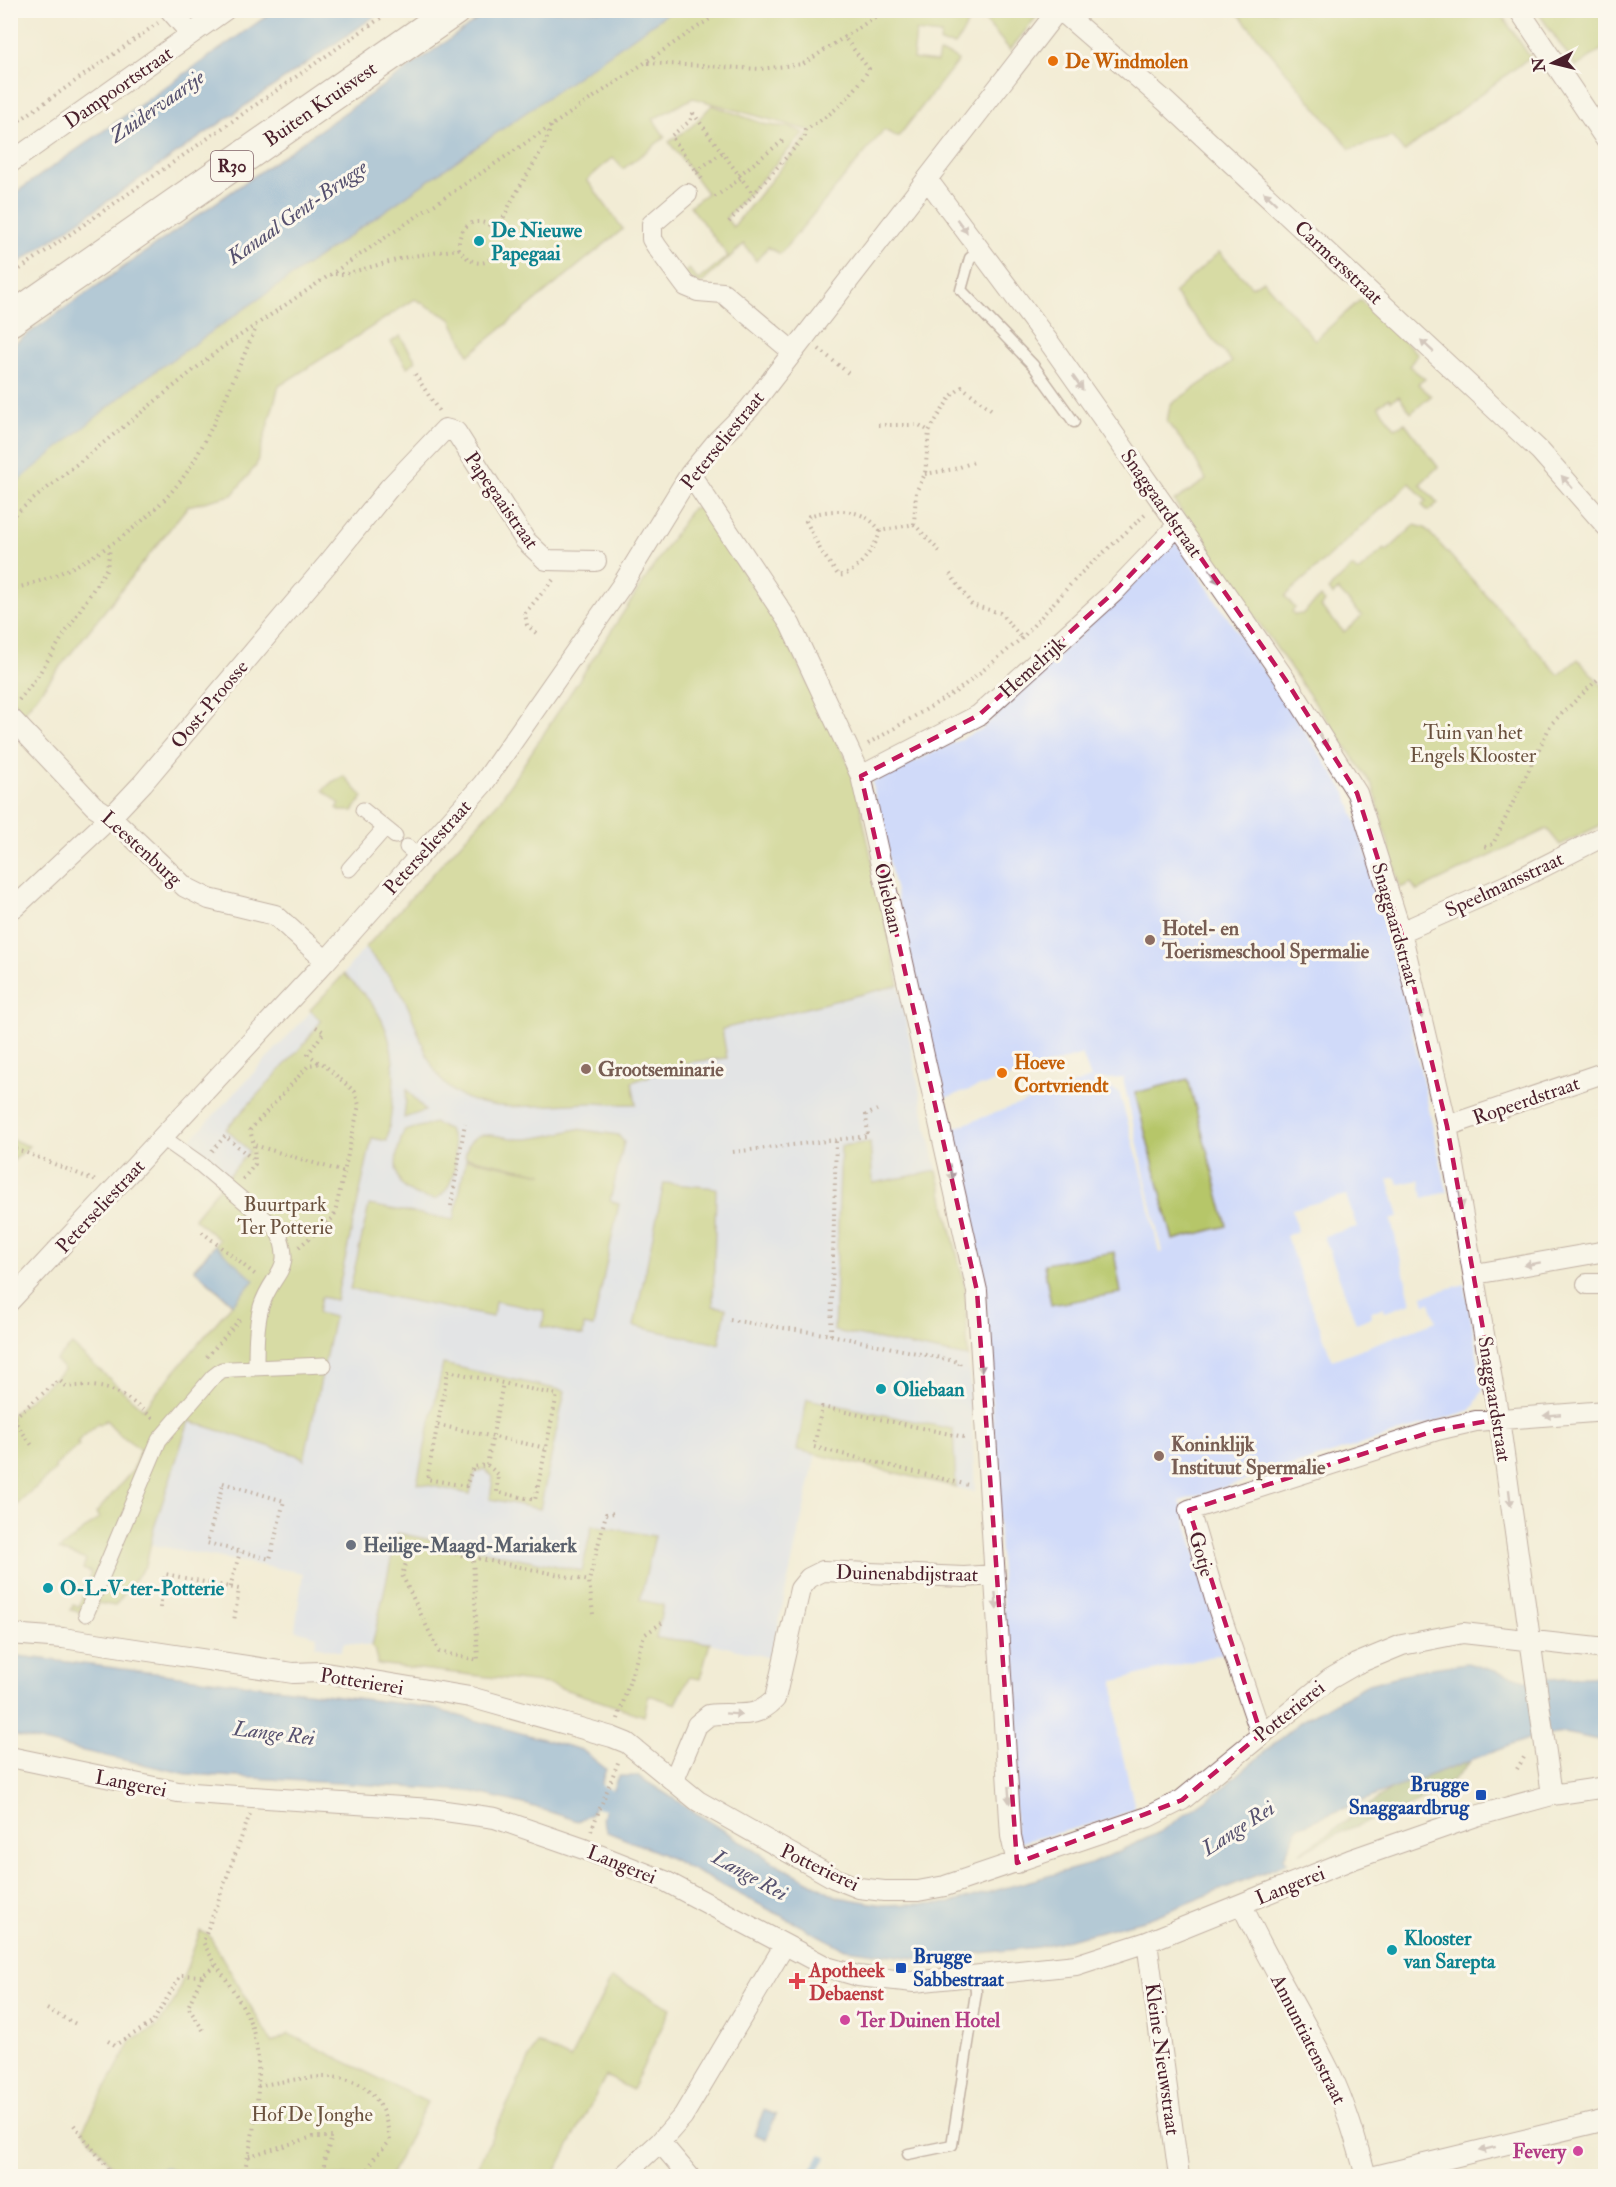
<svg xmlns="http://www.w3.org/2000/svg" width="1616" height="2187" viewBox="0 0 1616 2187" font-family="'IM FELL Double Pica',serif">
<rect width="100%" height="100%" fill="#fbf7ec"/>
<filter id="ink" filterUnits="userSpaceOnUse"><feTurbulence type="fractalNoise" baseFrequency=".0167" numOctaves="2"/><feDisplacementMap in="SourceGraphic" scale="12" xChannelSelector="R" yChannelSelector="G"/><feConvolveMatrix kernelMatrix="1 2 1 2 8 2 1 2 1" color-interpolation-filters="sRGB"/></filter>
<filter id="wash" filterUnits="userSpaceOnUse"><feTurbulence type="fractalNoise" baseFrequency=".008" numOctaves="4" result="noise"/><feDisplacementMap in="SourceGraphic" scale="24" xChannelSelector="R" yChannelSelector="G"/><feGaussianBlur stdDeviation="1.35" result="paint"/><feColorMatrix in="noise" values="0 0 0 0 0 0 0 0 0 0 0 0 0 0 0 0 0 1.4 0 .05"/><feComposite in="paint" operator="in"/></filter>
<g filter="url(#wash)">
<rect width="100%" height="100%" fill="#f2ecd5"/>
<path fill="#d0daf9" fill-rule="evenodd" d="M692,508L779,626L899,985L927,1129L965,1287L975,1492L816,1454L771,1658L709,1643L700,1679L689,1677L679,1701L649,1696L644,1716L549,1684L377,1664L376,1651L372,1646L344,1642L341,1652L315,1646L317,1636L295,1630L303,1573L131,1541L150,1437L287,1242L182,1149L332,989L355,959L500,800Z
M1176,541L1346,793L1392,926L1395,954L1447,1192L1423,1198L1420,1180L1399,1184L1396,1177L1388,1179L1399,1217L1391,1220L1411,1303L1385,1312L1384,1307L1371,1312L1372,1317L1356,1323L1324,1236L1357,1227L1346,1195L1292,1209L1297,1231L1286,1236L1332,1360L1436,1321L1430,1303L1425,1304L1423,1296L1465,1284L1483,1390L1471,1410L1180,1501L1225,1653L1114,1681L1118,1736L1135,1808L1108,1820L1021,1842L1016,1839L985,1288L954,1128L1091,1078L1082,1054L941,1099L872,782L982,729ZM1123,1078L1162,1252L1159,1253L1143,1177L1119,1092L1092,1080Z"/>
<path fill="#b6c669" stroke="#80724a" stroke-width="1.5" d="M671,11H977C966,21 965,33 955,45L940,43L941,35L916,32L913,59L937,62L939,53L950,55L958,61L898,137L884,130L780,254L768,247L756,261L744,244L702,283L698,284L684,273L689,269L698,280L728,256L690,206L707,193L669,142L692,126L712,105L767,125L790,127L804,133L726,218L733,227L811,131L693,98L653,119L665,137L623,169L613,157L587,180L623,229L469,355L451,319L415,299L279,386L256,466L232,495L188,506L21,716L10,704V487L134,386Z
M977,11H1041L1010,50Z
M1236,11H1499L1530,57L1404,152L1392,137L1350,149Z
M1537,11H1605V47L1576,67Z
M1219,252L1252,287L1263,280L1315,340L1360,300L1418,354L1409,366L1425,379L1418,384L1431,396L1411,413L1399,396L1391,401L1389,398L1378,406L1395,428L1405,423L1438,467L1420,484L1438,503L1428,511L1422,505L1426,501L1410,483L1285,596L1295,608L1292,611L1295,615L1302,614L1320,597L1325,602L1321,607L1344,632L1362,616L1338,590L1333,595L1328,590L1352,567L1358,572L1384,549L1387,551L1415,525L1425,528L1559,675L1578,659L1605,689V823L1560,845L1547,829L1417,891L1411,883L1400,888L1373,786L1174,501L1206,480L1193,455L1167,422L1170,405L1232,362L1174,293Z
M400,336L416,361L407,367L391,342Z
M692,508H701L779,626L853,773L899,985L722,1029L727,1058L691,1062L632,1082L636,1104C620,1105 606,1103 591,1103C551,1103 477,1119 445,1084C423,1059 419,1027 404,998C395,980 378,964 365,948L500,800Z
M344,776L363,797L353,811H341L337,808L340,804L323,790L332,782Z
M344,974C355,986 370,998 378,1013C401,1052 394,1099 387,1141L372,1138L336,1300L321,1297L318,1313L334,1317L304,1460L300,1456L189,1421L154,1528L146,1565L115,1606L98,1603L92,1615L71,1610L73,1605L79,1607L91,1572L83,1569L86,1560L59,1550L99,1518L96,1513L133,1470L140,1449L119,1434L106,1420L100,1425L99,1423L77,1442L79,1445L54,1467L56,1469L11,1510V1415L64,1370L56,1360L72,1345L143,1409L232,1304L194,1269L219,1240L194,1218L249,1151L226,1129L304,1044L321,1021L310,1010Z
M1188,1079L1227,1226L1173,1240L1135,1093Z
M407,1089L425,1111L404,1118Z
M434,1123L448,1129C460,1149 458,1186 436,1199C391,1196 390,1166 404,1131Z
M577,1129L618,1135L624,1142L610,1201L619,1204L593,1327L584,1325L583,1336L542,1327L545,1311L495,1301L493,1317L350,1289L369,1205L454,1220L466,1159L543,1174L465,1157C471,1119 501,1141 526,1139C543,1138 560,1133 577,1129Z
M11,1139L29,1146L11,1163L10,1139Z
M870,1142L873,1183L937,1171L965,1287L968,1357L834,1331L841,1146Z
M664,1183L716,1188L713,1306L726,1308L719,1344L634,1326Z
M1114,1252L1121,1293L1051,1305L1044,1264Z
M443,1364L565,1391L540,1509L490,1499L493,1477L484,1469L475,1473L470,1494L417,1483Z
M807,1399L953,1429L956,1487L797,1450Z
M592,1525L655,1536L640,1600L663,1605L656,1638L710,1643L700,1679L689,1677L676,1704L649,1695L644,1716L549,1684L377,1664L376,1651L372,1646L397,1533L582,1571Z
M200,1931L209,1935L272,2043L289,2034L427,2102L390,2176H120L83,2129L132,2040L157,2027L175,2000Z
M611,1979L622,1982L671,2008L632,2090L606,2076L553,2176H473L537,2043L570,2059Z"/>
<path fill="#90ab5d" stroke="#6d6544" stroke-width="1.5" d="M1471,1760C1442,1802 1387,1812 1342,1832C1328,1838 1314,1846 1300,1853L1392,1789Z"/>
<path fill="#689dd5" stroke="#595e80" stroke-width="1.5" d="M274,11H382L11,268V196Z
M490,11H671L134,386L11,487V346Z
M215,1245L254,1280L233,1304L194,1269Z
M11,1655L427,1707L582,1750L606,1769L591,1814L578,1821L528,1805L469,1791L187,1774L11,1735Z
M1467,1663L1526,1680L1605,1676V1741L1564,1733L1533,1737L1392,1789L1298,1827L1284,1857L1287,1863L1148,1919L1038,1947L922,1959L845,1949L662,1854L607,1832L602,1818L618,1776H638L775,1863L838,1897L883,1905L950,1903L1091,1864L1158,1833L1219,1791L1301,1721L1368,1684L1425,1669Z
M764,2110L776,2115L766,2139L754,2134Z
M166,2167L188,2176H150L155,2171Z"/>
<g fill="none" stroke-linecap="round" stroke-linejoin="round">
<path stroke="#689dd5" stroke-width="7" d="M811,2176L822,2158"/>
<path stroke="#689dd5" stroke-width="22" d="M570,1785L638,1811"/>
</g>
</g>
<g filter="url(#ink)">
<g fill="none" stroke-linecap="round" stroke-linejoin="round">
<g stroke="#856766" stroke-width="13">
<path id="service" d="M981,250L970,258L961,290L1033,365L1074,422
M908,2154L952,2145L976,1993L975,1978"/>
</g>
<g stroke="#856766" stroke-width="17">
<path id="pedestrian" d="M363,810L395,836
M407,847L419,857
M349,869L385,828
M163,1138L200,1164L277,1229C296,1272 272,1271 261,1307C256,1326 256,1348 256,1368
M86,1614L159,1440L213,1377L222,1370L232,1369L324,1365"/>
</g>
<g stroke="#856766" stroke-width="22">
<path id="minor" d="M170,10L191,34
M1060,10L1165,101L1540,451L1606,526
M1519,10L1606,140
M10,163L225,10
M927,179L1051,345L1178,525L1285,679L1357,793L1401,932L1447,1126L1499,1419L1552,1795
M687,194L652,224V239L657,247L686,286L698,291L723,293L793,352
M690,474L790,624L861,776L977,1291L1011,1836L1017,1863
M10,717L94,806L111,817L185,887L209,899L275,915L326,961
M861,776L979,715L1114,592L1178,525
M15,907L111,817L143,783L330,561L389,488L445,429L456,432L525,540L546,560L596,561
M1401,932L1505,886L1606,835
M1447,1126L1606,1072
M1475,1274L1606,1251
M1587,1284H1606
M10,1301L326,961L483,784L622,585L690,474L718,440L749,409L1058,10
M10,1634L63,1638L293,1673L320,1672L470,1697L612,1737L627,1743L698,1801L834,1878L859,1888L884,1891H918L945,1886L1148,1817L1182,1800L1330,1679L1356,1664L1402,1645L1463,1633L1606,1649
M1261,1734L1216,1602L1189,1510L1437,1430L1476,1421L1606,1411
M10,1757L178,1792L431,1809L495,1818L584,1849L665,1881L827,1967L858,1976L914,1982L1076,1965L1147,1942L1350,1860L1476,1816L1552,1795L1606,1787
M674,1780L697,1725L709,1715C738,1711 753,1722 775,1699L800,1589L809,1578L823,1571L964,1577L994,1575
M1242,1905C1268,1962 1302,2015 1330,2072C1346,2105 1356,2141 1366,2176
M1147,1942L1179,2176
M660,2142L689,2176
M623,2176L660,2142L683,2116L784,1946
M1375,2176L1606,2120"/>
</g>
<g stroke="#856766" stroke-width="34">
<g id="primary">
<path id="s1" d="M10,320L454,10"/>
</g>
</g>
<path stroke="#856766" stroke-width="4" stroke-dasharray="1.5 4.5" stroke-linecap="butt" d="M648,63L760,69L803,64L886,10
M693,113L690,121L671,136L702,179
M693,113L753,194
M10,127L158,23
M696,171L722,153
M739,175L785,139
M715,197L741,178
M729,222L805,136V130C833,114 852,97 869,69L844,37
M459,249C457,226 476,213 495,229
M335,274H345L407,257L459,249C477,276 505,260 495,229C505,219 507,208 514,197C527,173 544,152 551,126
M10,276L392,10
M819,349L848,373
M415,374L440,413
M878,425H919L929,431
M925,474L954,469L977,461
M10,518L220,349L723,10
M914,524L941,553
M880,531C878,544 853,579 838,575L821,551L806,521L809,516C832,508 865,507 880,531L914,524L916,492L925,474L929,431L951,396L962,387L992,410
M950,574L972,605L1000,613L1022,638
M10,589C77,577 160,519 194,461C218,419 236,372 256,328
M536,633L527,625L525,613L553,580
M19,700L35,680L107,568L110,548
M868,744L957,691L997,659L1022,638L1080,574L1147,513
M1485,847L1493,844L1551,724L1597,680
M316,1027L324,1032L308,1054L318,1062
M10,1146L96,1181
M212,1151L225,1136L255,1161
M733,1152L868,1136L866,1115L877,1110
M243,1179L255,1164L254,1145
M451,1206L465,1123
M202,1232L257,1276
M299,1247L334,1217L359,1105L355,1092L322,1063L309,1065L250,1130L254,1145L344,1172
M730,1320L831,1335L959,1362L960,1365
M831,1335L836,1139
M207,1357L240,1319
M448,1371L557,1395L535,1500L497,1492L498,1474L487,1465L473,1467L466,1486L427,1479Z
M13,1419L34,1448
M10,1421L59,1380L67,1387C110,1382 123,1393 155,1420
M438,1425L546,1448
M964,1437L822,1407L814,1447L968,1485
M487,1465L503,1383
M223,1483L284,1501L270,1559L207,1543Z
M472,1549L473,1557L478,1660L439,1652L402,1575L412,1545L589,1581
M230,1587L240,1552
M160,1608L165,1574L239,1589L234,1621
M593,1614L589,1581L606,1514L615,1513
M618,1719L644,1635L663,1622
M1517,1769L1526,1754
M591,1831L619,1760
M202,1976L188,2007L205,2033
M47,2009L78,2025
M108,2041L115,2045L152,2023L181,1975L202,1976L215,1965
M258,2086C319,2075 380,2059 390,2141L374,2158L365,2176
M74,2125L114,2176
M249,2156L313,2137H332L324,2161V2176
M243,2176C255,2132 268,2061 248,2017C236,1991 216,1967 203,1942L250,1814"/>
<use href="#service" stroke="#fff" stroke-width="10"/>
<use href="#pedestrian" stroke="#fff" stroke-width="15"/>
<use href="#minor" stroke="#fff" stroke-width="20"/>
<use href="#primary" stroke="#fff" stroke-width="32"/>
</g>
<defs><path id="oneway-solid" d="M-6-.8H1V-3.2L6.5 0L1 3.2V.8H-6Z" transform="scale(1.5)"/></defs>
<g fill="#ae9aa0">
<use href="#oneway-solid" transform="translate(1270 198) rotate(-137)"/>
<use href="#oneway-solid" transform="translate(962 226) rotate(53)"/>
<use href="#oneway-solid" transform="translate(1427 346) rotate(-137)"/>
<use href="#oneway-solid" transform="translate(1078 383) rotate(55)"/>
<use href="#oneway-solid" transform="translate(1567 482) rotate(-131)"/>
<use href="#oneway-solid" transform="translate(1214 576) rotate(55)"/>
<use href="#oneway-solid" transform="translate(1323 739) rotate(58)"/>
<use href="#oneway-solid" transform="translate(1420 1010) rotate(77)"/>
<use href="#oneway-solid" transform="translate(951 1172) rotate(78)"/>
<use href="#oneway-solid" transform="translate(1461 1200) rotate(79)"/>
<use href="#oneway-solid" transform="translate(1532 1264) rotate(170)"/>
<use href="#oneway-solid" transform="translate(981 1364) rotate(87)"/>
<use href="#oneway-solid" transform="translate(1552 1415) rotate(175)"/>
<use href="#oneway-solid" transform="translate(1510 1498) rotate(83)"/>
<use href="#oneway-solid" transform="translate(996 1601) rotate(86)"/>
<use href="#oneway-solid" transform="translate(734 1714) rotate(4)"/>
<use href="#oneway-solid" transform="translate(1009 1795) rotate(86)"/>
<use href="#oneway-solid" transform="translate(1487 2149) rotate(166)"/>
</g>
</g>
<path d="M0 0H1616V2187H0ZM1178,525L1285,679L1357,793L1401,932L1447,1126L1499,1419L1437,1430L1189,1510L1261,1734L1182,1800L1017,1863L977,1291L861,776L979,715L1114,592Z" fill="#f2ecd5" fill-opacity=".55" fill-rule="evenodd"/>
<path fill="none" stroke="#c2185b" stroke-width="4.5" stroke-dasharray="12 8" stroke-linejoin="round" d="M1178,525L1285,679L1357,793L1401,932L1447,1126L1499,1419L1437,1430L1189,1510L1261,1734L1182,1800L1017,1863L977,1291L861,776L979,715L1114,592Z"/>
<g fill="#e8710a" stroke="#fbf7ec" stroke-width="2">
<circle cx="1053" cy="61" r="6"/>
<circle cx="1002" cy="1073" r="6"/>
</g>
<g fill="#0f9aa8" stroke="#fbf7ec" stroke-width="2">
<circle cx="479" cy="241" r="6"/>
<circle cx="881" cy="1389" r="6"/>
<circle cx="48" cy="1588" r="6"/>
<circle cx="1392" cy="1950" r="6"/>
</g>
<g fill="#8d6e63" stroke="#fbf7ec" stroke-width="2">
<circle cx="1150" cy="940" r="6"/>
<circle cx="586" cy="1069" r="6"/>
<circle cx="1159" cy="1456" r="6"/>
</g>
<circle fill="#6b7280" stroke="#fbf7ec" stroke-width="2" cx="351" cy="1545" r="6"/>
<g fill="#1a4fb4" stroke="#fbf7ec" stroke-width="2">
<rect x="1475" y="1789" width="12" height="12" rx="3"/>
<rect x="895" y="1962" width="12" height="12" rx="3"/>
</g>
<path fill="#e0444e" stroke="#fbf7ec" stroke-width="2" d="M794 1972h6v6h6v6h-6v6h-6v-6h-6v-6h6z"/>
<g fill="#d1479c" stroke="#fbf7ec" stroke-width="2">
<circle cx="845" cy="2020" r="6"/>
<circle cx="1578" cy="2151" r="6"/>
</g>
<g text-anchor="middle" stroke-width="6" stroke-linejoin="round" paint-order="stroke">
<rect fill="#fbf7ec" stroke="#7f6065" stroke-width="1.5" x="211" y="151" width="42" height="30" rx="4.5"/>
<g font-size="18" font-weight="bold" fill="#4a1f2b">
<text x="232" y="172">R30</text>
</g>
<g font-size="20" font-weight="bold" fill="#c56008" stroke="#fbf7ec" text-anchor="start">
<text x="1065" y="68">De Windmolen</text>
<text x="1014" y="1069">Hoeve<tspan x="1014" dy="23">Cortvriendt</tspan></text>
</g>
<g font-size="20" fill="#4a1f2b" stroke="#fbf7ec">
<text transform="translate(118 87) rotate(-35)" y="7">Dampoortstraat</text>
<text dy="7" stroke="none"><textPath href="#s1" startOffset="378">Buiten Kruisvest</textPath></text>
<text transform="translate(1339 262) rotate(43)" y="7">Carmersstraat</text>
<text transform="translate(722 440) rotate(-51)" y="7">Peterseliestraat</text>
<text transform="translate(502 500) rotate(55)" y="7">Papegaaistraat</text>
<text transform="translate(1162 503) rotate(55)" y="7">Snaggaardstraat</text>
<text transform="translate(1032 667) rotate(-42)" y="7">Hemelrijk</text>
<text transform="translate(209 704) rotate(-50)" y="7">Oost-Proosse</text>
<text transform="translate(427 847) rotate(-48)" y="7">Peterseliestraat</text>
<text transform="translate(142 848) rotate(42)" y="7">Leestenburg</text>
<text transform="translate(1504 884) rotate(-25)" y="7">Speelmansstraat</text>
<text transform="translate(889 898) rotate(77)" y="7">Oliebaan</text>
<text transform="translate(1396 924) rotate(74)" y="7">Snaggaardstraat</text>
<text transform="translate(1526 1100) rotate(-19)" y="7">Ropeerdstraat</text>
<text transform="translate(100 1206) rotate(-47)" y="7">Peterseliestraat</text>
<text transform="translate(1495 1399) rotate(81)" y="7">Snaggaardstraat</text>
<text transform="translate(1202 1554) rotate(74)" y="7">Gotje</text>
<text transform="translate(907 1573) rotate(1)" y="7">Duinenabdijstraat</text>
<text transform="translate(362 1681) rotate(9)" y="7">Potterierei</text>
<text transform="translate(1289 1711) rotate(-39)" y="7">Potterierei</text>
<text transform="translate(131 1783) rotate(11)" y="7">Langerei</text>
<text transform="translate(622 1864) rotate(22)" y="7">Langerei</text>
<text transform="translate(820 1867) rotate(25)" y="7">Potterierei</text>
<text transform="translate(1290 1885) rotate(-22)" y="7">Langerei</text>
<text transform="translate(1309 2039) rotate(63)" y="7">Annuntiatenstraat</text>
<text transform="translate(1163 2059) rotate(82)" y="7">Kleine Nieuwstraat</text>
</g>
<g font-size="20" font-weight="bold" fill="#0d838f" stroke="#fbf7ec" text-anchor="start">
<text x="491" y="237">De Nieuwe<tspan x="491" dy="23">Papegaai</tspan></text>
<text x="893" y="1396">Oliebaan</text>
<text x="60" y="1595">O-L-V-ter-Potterie</text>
<text x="1404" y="1945">Klooster<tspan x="1404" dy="23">van Sarepta</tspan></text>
</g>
<g font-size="20" fill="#6a513e" stroke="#fbf7ec">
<text x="1473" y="739">Tuin van het<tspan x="1473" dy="23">Engels Klooster</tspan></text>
<text x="285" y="1211">Buurtpark<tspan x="285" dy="23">Ter Potterie</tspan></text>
<text x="312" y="2121">Hof De Jonghe</text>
</g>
<g font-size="20" font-weight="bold" fill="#785e54" stroke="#fbf7ec" text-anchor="start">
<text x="1162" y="935">Hotel- en<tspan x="1162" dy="23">Toerismeschool Spermalie</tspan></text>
<text x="598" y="1076">Grootseminarie</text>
<text x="1171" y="1451">Koninklijk<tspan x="1171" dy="23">Instituut Spermalie</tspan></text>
</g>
<g font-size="20" font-weight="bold" fill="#5b616d" stroke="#fbf7ec" text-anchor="start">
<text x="363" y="1552">Heilige-Maagd-Mariakerk</text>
</g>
<g font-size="20" font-weight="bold" fill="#164399" stroke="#fbf7ec" text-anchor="end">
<text x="1469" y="1791">Brugge<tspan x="1469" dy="23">Snaggaardbrug</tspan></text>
<text x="913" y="1963" text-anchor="start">Brugge<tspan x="913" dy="23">Sabbestraat</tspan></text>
</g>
<g font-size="20" font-weight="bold" fill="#be3a42" stroke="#fbf7ec" text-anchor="start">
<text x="809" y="1977">Apotheek<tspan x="809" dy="23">Debaenst</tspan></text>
</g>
<g font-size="20" font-weight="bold" fill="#b23c85" stroke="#fbf7ec" text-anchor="start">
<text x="857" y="2027">Ter Duinen Hotel</text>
<text x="1566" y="2158" text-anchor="end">Fevery</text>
</g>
<g font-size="21" font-style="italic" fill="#56516f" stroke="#fbf7ec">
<text transform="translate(157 106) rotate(-35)" y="7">Zuidervaartje</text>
<text transform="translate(297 212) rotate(-35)" y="7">Kanaal Gent-Brugge</text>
<text transform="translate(274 1733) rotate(7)" y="7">Lange Rei</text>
<text transform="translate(1238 1828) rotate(-33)" y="7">Lange Rei</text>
<text transform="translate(750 1875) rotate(29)" y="7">Lange Rei</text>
</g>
</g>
<rect width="1616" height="2187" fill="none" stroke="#fbf7ec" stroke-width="36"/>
<g transform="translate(1553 63) rotate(263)" stroke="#fbf7ec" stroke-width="4.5" paint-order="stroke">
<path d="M0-4.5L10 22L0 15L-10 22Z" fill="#4a1f2b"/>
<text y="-9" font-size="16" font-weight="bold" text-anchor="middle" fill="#4a1f2b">N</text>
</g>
</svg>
